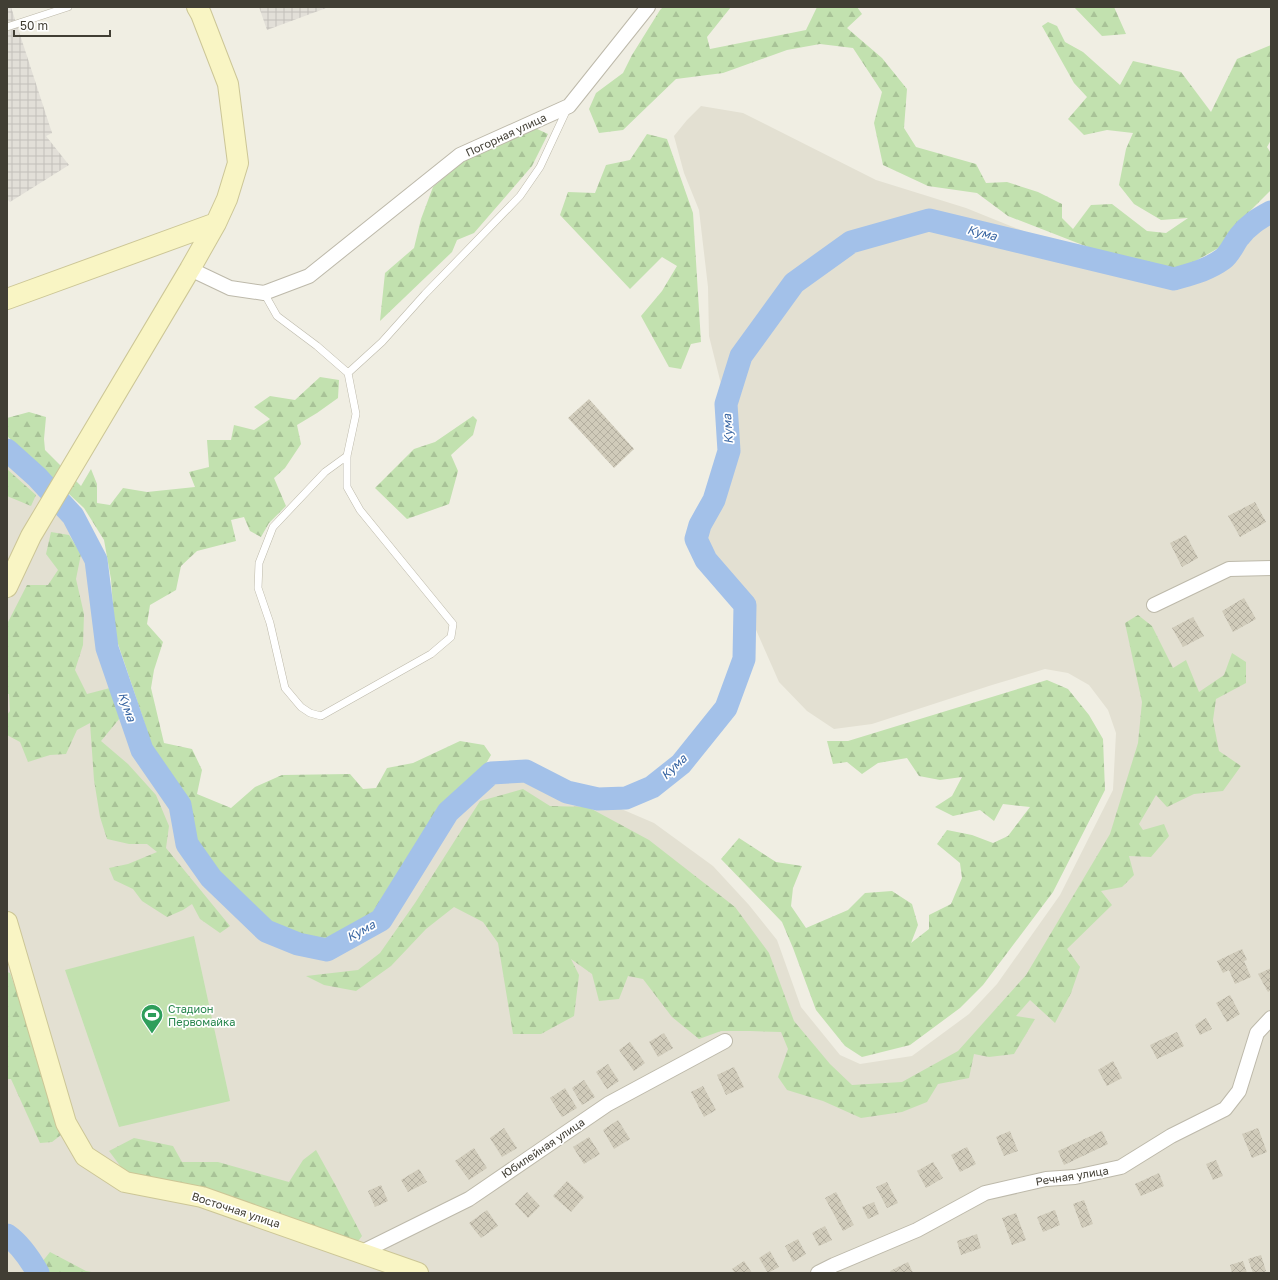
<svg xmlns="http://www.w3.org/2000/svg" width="1278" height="1280" viewBox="0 0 1278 1280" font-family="'Golos Text',sans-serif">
<defs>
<pattern id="industrial-grid" width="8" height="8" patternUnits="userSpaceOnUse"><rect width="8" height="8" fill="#e2dfd8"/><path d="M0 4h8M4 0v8" fill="none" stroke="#c3c0ba"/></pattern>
<pattern id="forest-firs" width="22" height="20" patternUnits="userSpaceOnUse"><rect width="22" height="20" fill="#c2e1af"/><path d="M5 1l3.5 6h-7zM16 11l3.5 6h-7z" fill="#a8c297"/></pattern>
<pattern id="building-cross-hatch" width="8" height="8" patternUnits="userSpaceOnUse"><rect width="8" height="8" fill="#d0cbba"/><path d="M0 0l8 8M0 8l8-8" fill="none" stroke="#b4afa0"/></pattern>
</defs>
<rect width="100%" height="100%" fill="#f0eee3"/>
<path fill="#e3e0d2" d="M701,106L743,113L876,180L966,208L1093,259L1174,279L1202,271L1224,259L1239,236L1254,221L1271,213V1273H7V450L37,477L73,516L96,560L107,649L142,750L180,805L187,844L211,878L266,931L298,944L327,950L381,920L448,812L491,773L526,771L567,792L598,799L654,823L713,866L749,905L777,940L801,1007L840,1055L860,1064L912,1056L969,1014L997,984L1060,895L1113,790L1116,733L1108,710L1089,685L1068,673L1045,669L992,685L872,724L834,729L807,711L779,682L745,605L706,560L696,539L700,525L714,500L729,451L726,404L709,336L708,287L699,210L684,173L674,136L687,120Z"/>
<path fill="url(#industrial-grid)" d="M7,7H11L52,133L46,136L69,165L10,202L7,199Z
M259,7H329L267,30Z"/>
<path fill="#c2e1af" d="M194,936L230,1101L119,1127L65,970Z"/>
<path fill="url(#forest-firs)" d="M663,7H731L707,37L710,49L806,30L817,7H857L862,14L847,28L882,58L907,89L904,128L916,147L976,164L986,183L1007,182L1038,192L1062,204V218L1073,229L1091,205L1112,204L1147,231L1166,233L1188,218L1161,220L1134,204L1119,185L1126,149L1133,133L1107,130L1084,135L1068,119L1087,97L1074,83L1042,26L1048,22L1057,26L1065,42L1083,52L1120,85L1133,61L1181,72L1211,112L1237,59L1271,45V140L1267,147L1271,153V190L1244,217L1222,246L1178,271L1093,249L1008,216L977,193L928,186L883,165L874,123L882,92L853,48L820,44L787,50L723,73L676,79L623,130L599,133L589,109L596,93L623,73L632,55L660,10Z
M1074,7H1114L1126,34L1102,36Z
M535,128L548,134L532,166L474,233L457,240L452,252L380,321L385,273L414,248L421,219L433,187L466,159Z
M647,134L667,139L693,213L701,342L691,344L681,369L669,367L641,316L662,291L677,266L662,257L630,289L560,215L568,192L595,193L606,165L630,160Z
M320,377L339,380L338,398L317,413L297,425L301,444L285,468L274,478L286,506L269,523L261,537L250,531L244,517L231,520L236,541L197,551L181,566L176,590L150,605L147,624L163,642L154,670L151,688L164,743L192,749L202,770L197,794L231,808L255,787L282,775L350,774L363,789L376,788L387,768L413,763L460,741L484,745L491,755L484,767L437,809L379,914L328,942L271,924L219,875L194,839L189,801L152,751L143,718L115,635L111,579L104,540L84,508L7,436V418L29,412L46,417L44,439L45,450L81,486L91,469L97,484V503L110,505L123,488L147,492L195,487L189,472L209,467L207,440H231L234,425L254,430L270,419L254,407L270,396L295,400Z
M473,416L477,420L473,435L451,455L458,471L449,504L407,519L375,488L414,449L435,442Z
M7,469L36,495L31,506L7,496Z
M51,532L69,535L81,554L76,579L84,614L83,645L75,670L87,694L110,688L120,718L101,741L128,764L156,795L169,826L166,848L230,926L220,933L200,919L192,904L183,910L167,917L142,901L133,889L114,880L109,868L128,864L157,852L147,844H129L107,839L100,817L94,780L90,723L77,730L66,754L50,755L28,762L20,742L7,735V715L10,711L9,694H7V624L27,585H48L58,570L46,554Z
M1138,615L1152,626L1173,668L1186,660L1199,692L1224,675L1232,653L1246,662V683L1216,699L1213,720L1219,751L1241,766L1223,791L1194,794L1167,807L1156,795L1139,824L1143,830L1164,824L1169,836L1151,857L1129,856L1134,875L1122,887L1101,891L1112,905L1067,949L1080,967L1071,993L1055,1023L1030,1000L1016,1016L1035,1019L1014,1054L989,1057L974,1054L969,1078L938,1084L927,1102L902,1112L861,1118L823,1101L787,1090L778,1077L788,1049L781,1032L750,1031H721L699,1039L672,1017L643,979L628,976L619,999L599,1001L592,974L571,959L579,975L574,1016L541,1034H513L498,943L483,922L454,907L426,929L391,966L356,991L324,985L306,976L358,970L380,953L415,903L480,801L523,789L550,806L588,807L649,840L735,907L769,953L794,1021L830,1064L852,1085L902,1082L958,1051L1026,975L1110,834L1138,743L1142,702L1125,623Z
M1047,680L1068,689L1089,715L1103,739L1105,790L1053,892L983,985L960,1008L910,1045L862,1057L845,1046L816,1010L793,948L782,922L721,859L739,838L776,862L802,866L793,888L791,906L806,928L848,910L865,893L892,891L912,904L918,925L911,943L929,929V915L951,904L962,878L960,863L937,844L947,830L972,835L993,843L1008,836L1030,807L1003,804L994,821L980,810L953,816L935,807L952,796L962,777L940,780L919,776L907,758L878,763L862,774L847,762L833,764L827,741H848Z
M7,972L10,973L21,1004L61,1135L52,1142L40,1143L11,1079H7Z
M134,1138L173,1146L182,1162H218L289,1182L303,1160L316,1150L337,1188L362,1236L356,1244L127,1175L109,1151Z
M50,1252L86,1271L97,1273H49L42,1262Z"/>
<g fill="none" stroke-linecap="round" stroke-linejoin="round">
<path stroke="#a3c1e9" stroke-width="23" d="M7,450L37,477L73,516L96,560L107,648L142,750L180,805L187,844L211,878L266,931L298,944L327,950L381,920L448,812L491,773L526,771L567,792L598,799L626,798L652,787L681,764L726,708L744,659L745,605L706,560L696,539L700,525L714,500L729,451L726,404L741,356L794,283L851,242L929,220L1174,279C1191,274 1208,270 1223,259C1230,254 1234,243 1239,237C1248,225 1258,219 1271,212
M7,1235C20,1244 30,1259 38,1273"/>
</g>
<path fill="url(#building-cross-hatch)" d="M589,399L634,449L614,468L568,418Z
M1255,502L1266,522L1240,537L1228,516Z
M1186,535L1198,558L1182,567L1170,543Z
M1244,598L1256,619L1233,632L1222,611Z
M1193,617L1204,636L1183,647L1172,628Z
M1242,949L1247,960L1244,961L1251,977L1235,984L1229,970L1223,973L1217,961Z
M1271,968V990L1268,992L1258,974Z
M1230,995L1240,1014L1227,1022L1216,1003Z
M1206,1018L1212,1029L1200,1035L1195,1025Z
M1177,1032L1184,1046L1157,1059L1150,1045Z
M664,1033L673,1048L658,1057L649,1042Z
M630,1042L645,1063L634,1071L619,1050Z
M1113,1061L1122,1078L1107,1086L1098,1070Z
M608,1064L619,1081L607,1089L596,1072Z
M734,1067L744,1087L726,1095L717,1075Z
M584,1080L595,1097L582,1105L572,1088Z
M703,1086L716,1110L704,1117L691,1092Z
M565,1088L577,1108L562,1117L550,1098Z
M618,1120L630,1139L614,1149L603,1130Z
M504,1128L517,1148L502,1157L490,1138Z
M1258,1128L1267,1152L1252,1158L1242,1134Z
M1010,1131L1018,1151L1004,1156L996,1137Z
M1102,1131L1108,1144L1064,1165L1058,1151Z
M589,1137L600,1154L584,1164L573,1147Z
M967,1147L976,1164L960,1172L951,1155Z
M474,1148L487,1168L469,1180L455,1161Z
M1216,1160L1223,1176L1213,1180L1206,1164Z
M933,1162L943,1178L926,1188L917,1171Z
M419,1169L427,1182L408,1192L401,1180Z
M1159,1173L1164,1186L1141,1196L1135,1184Z
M567,1181L584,1197L571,1212L553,1196Z
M887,1182L898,1203L887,1208L876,1187Z
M381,1185L388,1201L375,1207L368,1191Z
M527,1192L540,1206L528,1218L515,1204Z
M836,1192L854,1225L843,1231L825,1198Z
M1084,1200L1093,1224L1082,1228L1073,1204Z
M874,1202L879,1214L868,1219L862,1207Z
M487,1210L498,1226L481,1238L469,1223Z
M1055,1210L1060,1225L1043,1232L1037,1217Z
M1016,1213L1026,1240L1012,1245L1002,1218Z
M825,1226L832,1240L819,1246L812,1233Z
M977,1234L981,1248L961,1255L957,1241Z
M798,1239L806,1254L793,1262L785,1246Z
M770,1251L779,1267L768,1273L759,1258Z
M1261,1255L1266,1271L1262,1273H1253L1248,1259Z
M744,1261L752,1273H735L732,1269Z
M1243,1261L1247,1273H1232L1230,1265Z
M908,1262L913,1273H891L890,1271Z"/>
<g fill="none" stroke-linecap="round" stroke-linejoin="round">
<g stroke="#bdb9aa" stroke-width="8">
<path id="lane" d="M7,27L68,7
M264,293L277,316L317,346L348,373L356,414L347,456V487L360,510L453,624L451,637L431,654L321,716L310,713L301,707L285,688L270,623L258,588L259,563L273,527L325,472L347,456
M348,373L382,342L425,294L520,196L540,167L568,107"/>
</g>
<g stroke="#bdb9aa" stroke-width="16">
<path id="street" d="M190,269L230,288L264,293L309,276L460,155L569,106L648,7
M1154,605L1229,569L1271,568
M360,1253L469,1199L608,1104L725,1041
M818,1273L834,1265L917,1230L985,1193L1046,1179L1075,1177L1121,1167L1171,1136L1225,1109L1239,1091L1257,1033L1271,1018"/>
</g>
<g stroke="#ccc696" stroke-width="22">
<path id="secondary" d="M7,299L216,223
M7,587L31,536L190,269L216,223L227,199L238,163L228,84L201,14L197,7
M7,922L66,1123L85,1156L125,1182L202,1197L418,1273"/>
</g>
<use href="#lane" stroke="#fff" stroke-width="7"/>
<use href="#street" stroke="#fff" stroke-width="14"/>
<use href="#secondary" stroke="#f9f5c4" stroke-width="20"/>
</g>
<defs>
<g id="stadium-pin" transform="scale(1.15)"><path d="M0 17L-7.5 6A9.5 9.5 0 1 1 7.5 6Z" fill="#2e9e5b" stroke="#fff"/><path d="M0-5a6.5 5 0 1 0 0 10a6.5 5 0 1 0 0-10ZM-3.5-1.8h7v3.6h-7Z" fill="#fff"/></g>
</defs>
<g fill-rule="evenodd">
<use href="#stadium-pin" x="152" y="1015"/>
</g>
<g text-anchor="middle" stroke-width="3.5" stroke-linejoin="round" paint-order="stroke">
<g font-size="11" fill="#413e34" stroke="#fff">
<text transform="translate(506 135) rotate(-25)" y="4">Погорная улица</text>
<text transform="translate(543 1148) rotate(-34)" y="4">Юбилейная улица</text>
<text transform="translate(1072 1176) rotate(-9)" y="4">Речная улица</text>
<text transform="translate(236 1210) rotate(18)" y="4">Восточная улица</text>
</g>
<g font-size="11" fill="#27864d" stroke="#fff" text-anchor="start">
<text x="168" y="1013">Стадион<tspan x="168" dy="13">Первомайка</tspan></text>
</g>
<g font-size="12" font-style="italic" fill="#3865a2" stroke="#fff">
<text transform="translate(982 233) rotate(14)" y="4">Кума</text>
<text transform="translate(728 429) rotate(-94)" y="4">Кума</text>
<text transform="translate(127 707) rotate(71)" y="4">Кума</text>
<text transform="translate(674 767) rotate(-44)" y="4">Кума</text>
<text transform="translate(361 931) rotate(-29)" y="4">Кума</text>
</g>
</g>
<rect width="1278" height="1280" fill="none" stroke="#413e34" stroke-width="16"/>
<path d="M14 30v6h96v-6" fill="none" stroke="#413e34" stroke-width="2"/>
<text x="20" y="30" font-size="12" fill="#413e34" stroke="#ffffff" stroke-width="3" paint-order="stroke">50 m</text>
</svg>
